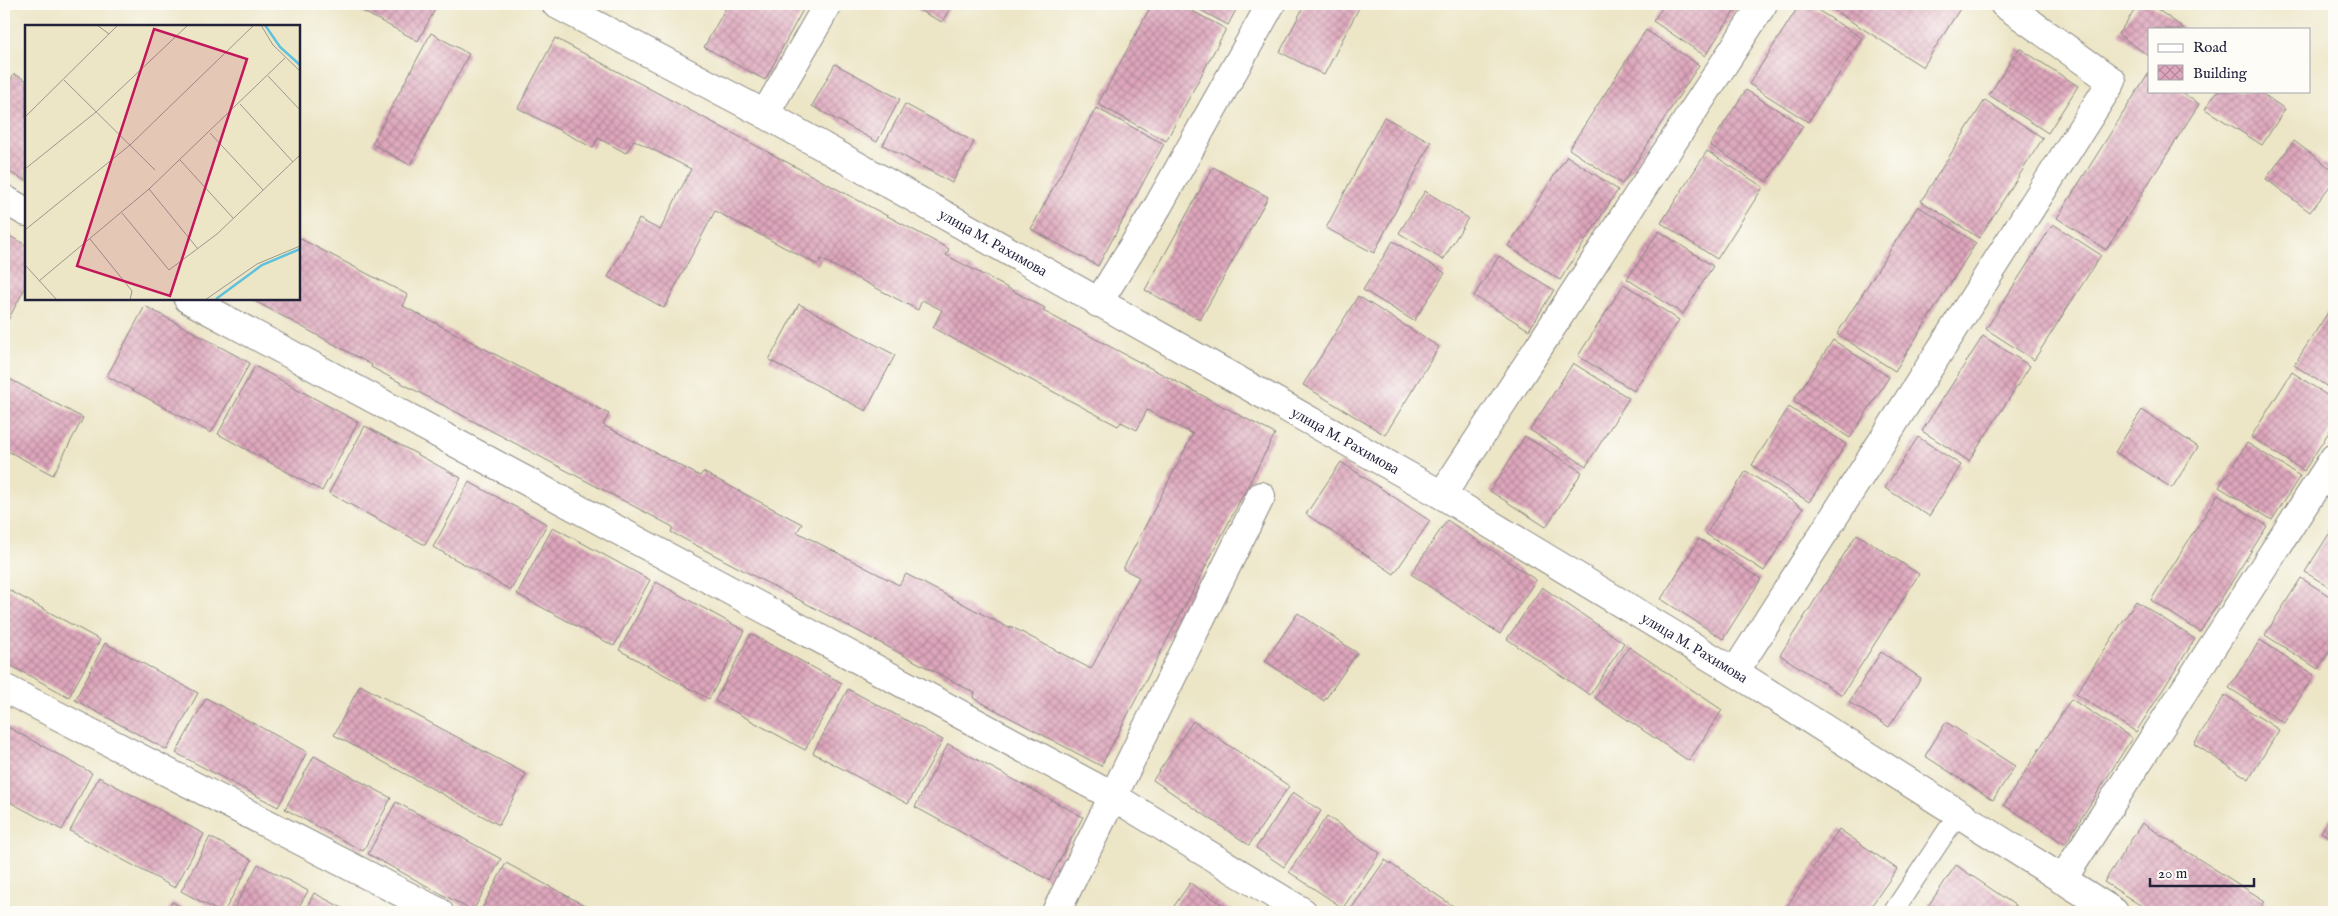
<svg xmlns="http://www.w3.org/2000/svg" width="2338" height="916" viewBox="0 0 2338 916" font-family="'IM FELL English',serif">
<defs>
<pattern id="building-cross-hatch" width="8" height="8" patternUnits="userSpaceOnUse" patternTransform="scale(1.25)"><rect width="8" height="8" fill="#dea6bc"/><path d="M0 0l8 8M0 8l8-8" fill="none" stroke="#b4879a"/></pattern>
</defs>
<rect width="100%" height="100%" fill="#fdfcf7"/>
<filter id="ink" filterUnits="userSpaceOnUse"><feTurbulence type="fractalNoise" baseFrequency=".02" numOctaves="2"/><feDisplacementMap in="SourceGraphic" scale="10" xChannelSelector="R" yChannelSelector="G"/><feConvolveMatrix kernelMatrix="1 2 1 2 8 2 1 2 1" color-interpolation-filters="sRGB"/></filter>
<filter id="wash" filterUnits="userSpaceOnUse"><feTurbulence type="fractalNoise" baseFrequency=".0096" numOctaves="4" result="noise"/><feDisplacementMap in="SourceGraphic" scale="20" xChannelSelector="R" yChannelSelector="G"/><feGaussianBlur stdDeviation="1.12" result="paint"/><feColorMatrix in="noise" values="0 0 0 0 0 0 0 0 0 0 0 0 0 0 0 0 0 1.4 0 .05"/><feComposite in="paint" operator="in"/></filter>
<g filter="url(#wash)">
<rect width="100%" height="100%" fill="#ece5c6"/>
<g id="blocks">
<path fill="url(#building-cross-hatch)" d="M349,4H438L418,41Z
M728,4H806L765,80L704,47Z
M907,4H952L942,22Z
M1152,4H1179L1226,29L1166,141L1098,104Z
M1189,4H1239L1228,25Z
M1305,4H1361L1324,75L1280,52Z
M1665,4H1739L1705,56L1653,21Z
M1800,4H1808L1862,38L1808,122L1749,84Z
M1824,4H1963L1923,67Z
M2139,4H2150L2185,29H2149V56L2118,34Z
M1646,30L1699,65L1622,184L1569,149Z
M431,33L469,54L410,165L372,144Z
M555,38L949,249L946,255L1045,308L1043,311L1275,434L1101,766L973,698L975,693L671,532L673,527L371,367L372,365L251,299H299V238L408,295L403,306L609,414L603,425L700,476L703,472L802,524L797,532L899,585L906,574L1009,628L1010,626L1091,669L1139,577L1123,569L1193,434L1147,410L1137,430L1121,422L1118,426L933,328L942,310L922,300L918,310L821,259L818,265L715,211L664,308L608,277L639,219L660,230L691,169L634,140L626,153L598,138L593,148L518,108Z
M2019,48L2078,86L2048,133L1989,95Z
M835,64L900,99L877,142L812,106Z
M2149,72V91H2179L2199,104L2106,250L2057,218Z
M14,74L26,80V181L4,169V94Z
M1746,90L1803,126L1767,182L1710,145Z
M2217,91H2258L2285,109L2262,145L2205,109Z
M1985,100L2043,138L1979,238L1921,201Z
M905,104L974,142L952,183L883,145Z
M1096,108L1164,144L1098,266L1031,229Z
M1384,117L1431,142L1374,253L1326,228Z
M2294,141L2334,171V181L2310,212L2266,179Z
M1707,151L1763,187L1717,259L1661,223Z
M1567,156L1618,190L1560,280L1508,246Z
M1213,167L1268,197L1200,320L1145,290Z
M1425,191L1468,218L1443,260L1399,233Z
M1918,206L1976,243L1895,371L1837,334Z
M2053,224L2101,255L2034,360L1986,329Z
M1659,231L1713,266L1683,314L1627,279Z
M4,233L26,245V286L7,322L4,320Z
M1393,241L1445,273L1414,321L1363,290Z
M1499,256L1554,290L1529,330L1474,296Z
M1624,284L1679,320L1634,391L1578,356Z
M1358,296L1439,347L1385,435L1303,385Z
M2334,303V391L2294,365Z
M799,304L895,355L866,411L769,360Z
M145,306L250,363L211,433L107,376Z
M1983,336L2030,366L1969,461L1922,431Z
M1833,340L1889,377L1850,438L1793,401Z
M1573,363L1629,398L1586,466L1530,430Z
M255,366L358,422L322,491L218,434Z
M2292,372L2334,400V424L2304,471L2251,437Z
M4,376L83,418L53,475L4,449Z
M1789,407L1846,444L1809,502L1752,465Z
M2142,410L2198,447L2172,488L2115,452Z
M365,426L461,478L425,545L329,493Z
M1525,436L1582,472L1546,527L1490,491Z
M1918,437L1961,465L1929,516L1885,488Z
M2247,443L2300,476L2272,520L2219,487Z
M1341,462L1430,521L1394,574L1306,514Z
M1746,471L1803,508L1764,571L1706,534Z
M469,482L547,524L511,590L433,547Z
M2218,494L2267,526L2200,632L2151,600Z
M1447,520L1536,580L1500,634L1411,574Z
M2334,526V590L2305,572Z
M553,527L650,580L614,646L517,594Z
M1857,534L1919,574L1842,695L1780,655Z
M1699,539L1761,579L1723,639L1661,599Z
M2301,578L2334,599V645L2318,669L2265,635Z
M656,582L745,631L709,699L619,650Z
M1542,587L1624,643L1590,695L1507,639Z
M7,589L100,640L69,697L4,662V594Z
M2136,601L2195,639L2136,732L2076,694Z
M1298,613L1357,653L1324,701L1265,661Z
M751,634L842,683L805,750L715,701Z
M2260,640L2314,675L2284,723L2229,688Z
M105,643L198,693L167,750L75,700Z
M1629,647L1722,710L1689,761L1595,698Z
M1881,652L1921,678L1889,727L1849,702Z
M360,685L526,774L499,825L334,735Z
M848,689L943,740L908,804L813,753Z
M2225,695L2279,730L2249,779L2194,744Z
M206,698L307,752L278,807L176,753Z
M2071,699L2132,738L2065,844L2004,805Z
M1193,721L1289,786L1249,845L1153,780Z
M1946,722L2015,766L1993,800L1925,756Z
M4,725L92,773L62,830L4,799Z
M948,744L1083,817L1049,880L915,807Z
M314,756L391,798L363,851L285,809Z
M99,777L204,834L175,888L70,831Z
M1293,792L1321,811L1284,867L1256,848Z
M396,802L501,859L473,911L368,854Z
M2334,812V840L2321,832Z
M1327,816L1380,853L1343,908L1289,872Z
M2142,823L2265,901L2258,912H2151L2104,882Z
M1839,829L1897,869L1867,912H1783Z
M210,837L252,860L224,912H220L181,891Z
M1385,860L1462,912H1349Z
M506,863L597,912H480Z
M258,864L308,891L296,912H232Z
M1956,865L2025,912H1924Z
M1190,883L1233,912H1170Z
M314,893L350,912H304Z
M172,902L192,912H167Z"/>
</g>
</g>
<g filter="url(#ink)">
<use href="#blocks" fill-opacity="0" stroke="#878480" stroke-width="1"/>
<g fill="none" stroke-linecap="round" stroke-linejoin="round">
<g stroke="#878480" stroke-width="21">
<path id="service" d="M1893,912L1958,814"/>
</g>
<g stroke="#878480" stroke-width="30">
<g id="minor">
<path id="s1" d="M556,4L765,114L1442,495L1735,672L2114,912"/>
<path d="M765,114L828,4"/>
<path d="M4,199L26,212"/>
<path d="M188,299L1114,797L1303,912"/>
<path d="M1098,303L1158,206L1271,4"/>
<path d="M1442,495L1763,4"/>
<path d="M1735,672L2112,81L2004,4"/>
<path d="M4,688L439,912"/>
<path d="M2062,880L2334,458"/>
<path d="M1056,912L1261,496"/>
</g>
</g>
<use href="#service" stroke="#fff" stroke-width="19"/>
<use href="#minor" stroke="#fff" stroke-width="28"/>
</g>
</g>
<g text-anchor="middle" stroke-width="4" stroke-linejoin="round" paint-order="stroke">
<g font-size="15" fill="#22223b" stroke="#fdfcf7">
<text dy="5" stroke="none"><textPath href="#s1" startOffset="498">улица М. Рахимова</textPath></text>
<text dy="5" stroke="none"><textPath href="#s1" startOffset="902">улица М. Рахимова</textPath></text>
<text dy="5" stroke="none"><textPath href="#s1" startOffset="1308">улица М. Рахимова</textPath></text>
</g>
</g>
<g transform="translate(25 25)">
<rect width="275" height="275" fill="#ece5c6"/>
<path fill="none" stroke="#5ec2dc" stroke-width="2.5" d="M240,0L255,22L275,40M191,274L237,240L275,224"/>
<path fill="none" stroke="#9b978e" stroke-width="1" d="M72,0L84,9M236,0L248,20L275,46M243,51L275,85M39,55L130,145M215,79L268,137M0,92L93,0M185,108L238,165M155,135L208,193M0,144L71,87L163,0M124,164L173,224M97,188L144,245L192,209L275,130M0,205L105,120L229,0M65,214L107,266L105,275M0,240L32,275M14,256L124,164L260,33M180,275L232,239L275,221"/>
<path fill="#c2185b" fill-opacity="0.15" stroke="#c2185b" stroke-width="2.5" d="M129,4L222,34L145,271L52,241Z"/>
<rect width="275" height="275" fill="none" stroke="#22223b" stroke-width="2.5"/>
</g>
<rect width="2338" height="916" fill="none" stroke="#fdfcf7" stroke-width="20"/>
<rect x="2148" y="28" width="162" height="65" fill="#fdfcf7" stroke="#a5a5ac"/>
<rect x="2158" y="44" width="25" height="8" fill="#ffffff" stroke="#a5a5ac"/>
<text x="2193" y="52" font-size="15" fill="#22223b">Road</text>
<rect x="2158" y="65" width="25" height="15" fill="url(#building-cross-hatch)" stroke="#a5a5ac"/>
<text x="2193" y="78" font-size="15" fill="#22223b">Building</text>
<path d="M2150 878v8h104v-8" fill="none" stroke="#22223b" stroke-width="2.5"/>
<text x="2158" y="878" font-size="15" fill="#22223b" stroke="#fdfcf7" stroke-width="4" paint-order="stroke">20 m</text>
</svg>
